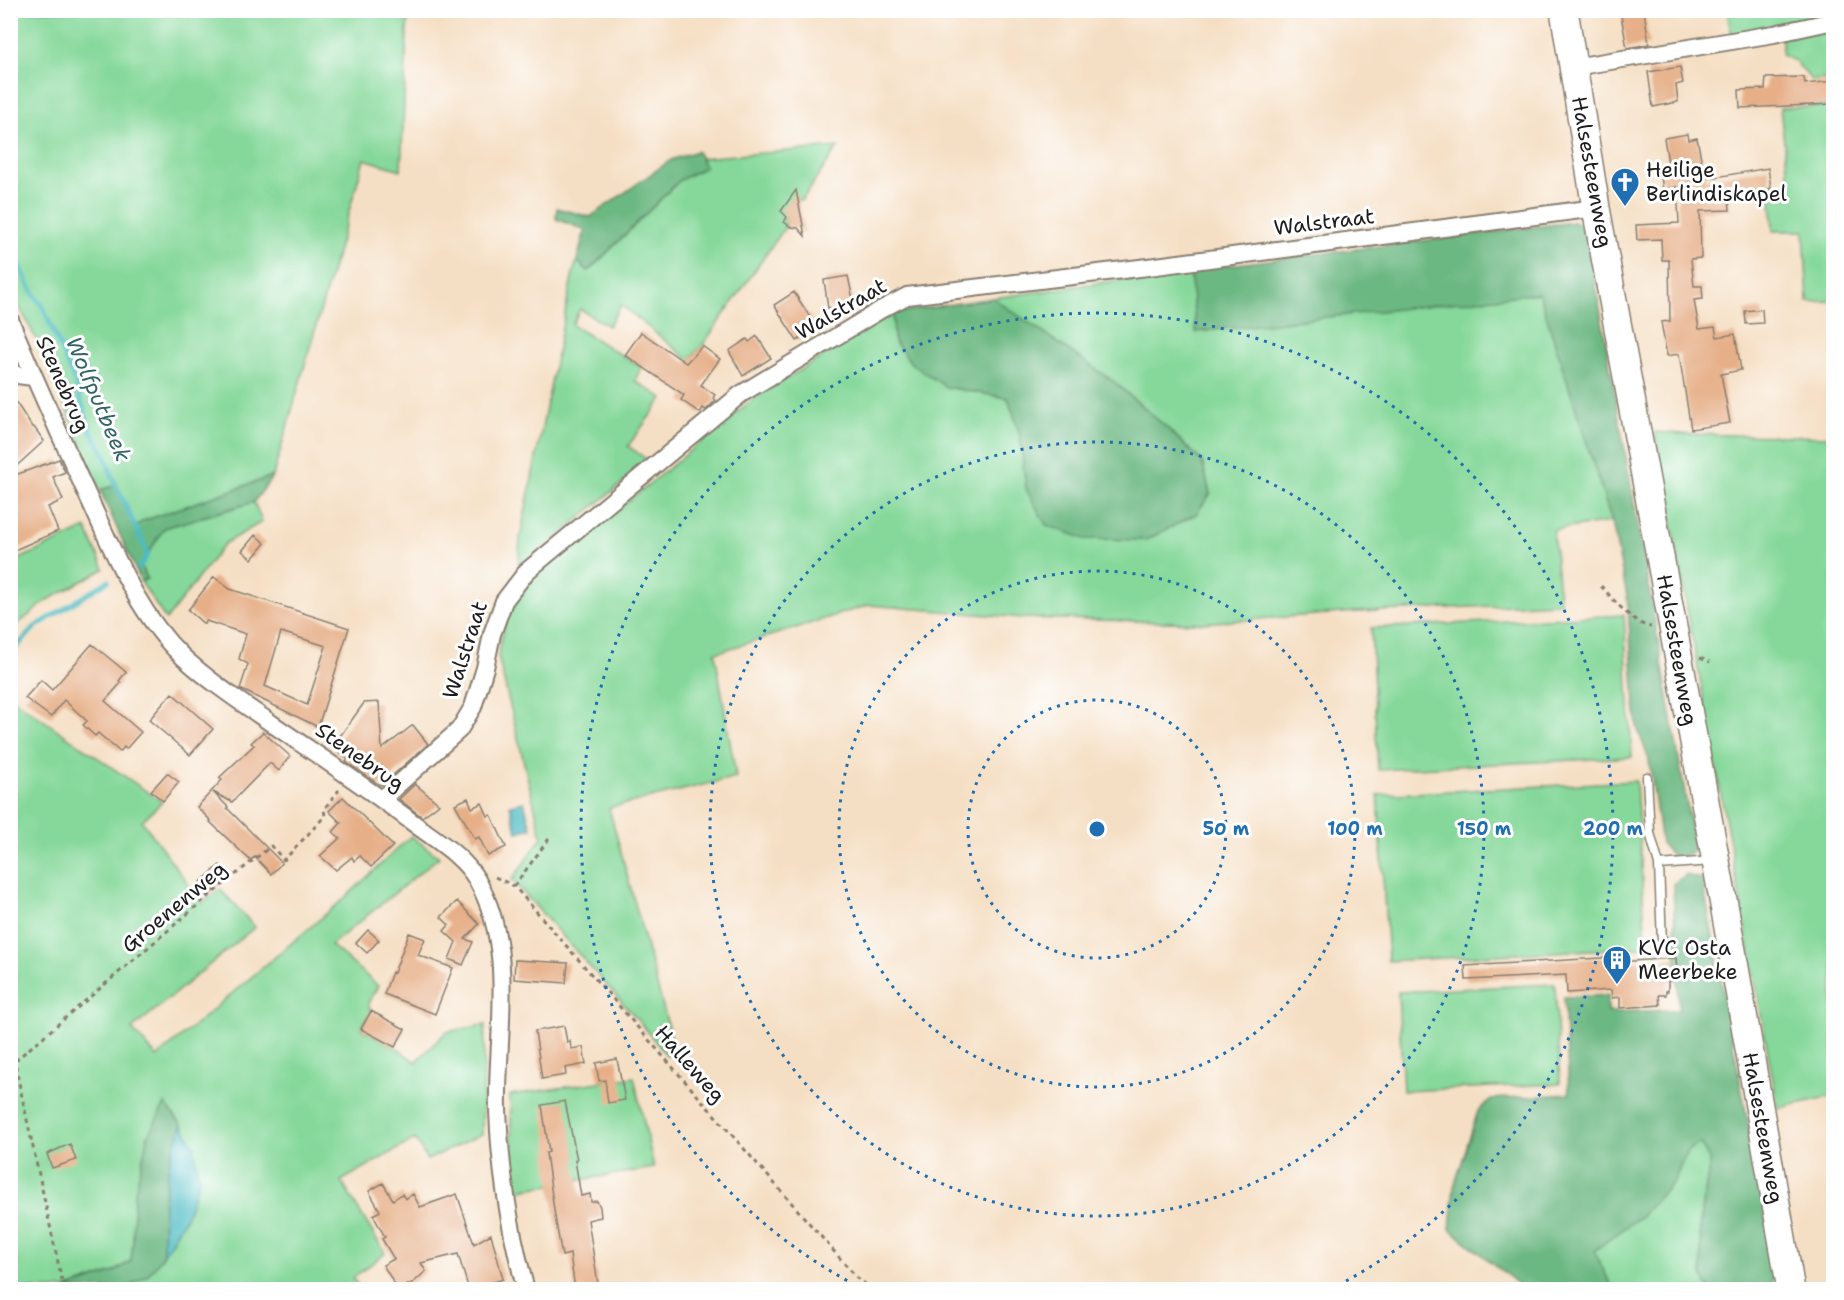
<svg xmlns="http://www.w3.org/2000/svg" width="1844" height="1300" viewBox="0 0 1844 1300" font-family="'Shantell Sans',sans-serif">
<rect width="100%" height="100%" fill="#fff"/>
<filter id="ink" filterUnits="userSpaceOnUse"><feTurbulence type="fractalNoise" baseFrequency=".0167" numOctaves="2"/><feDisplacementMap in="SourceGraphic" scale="12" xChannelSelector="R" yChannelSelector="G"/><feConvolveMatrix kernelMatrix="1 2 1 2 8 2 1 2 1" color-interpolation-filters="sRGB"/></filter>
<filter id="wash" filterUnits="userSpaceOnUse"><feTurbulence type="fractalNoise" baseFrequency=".008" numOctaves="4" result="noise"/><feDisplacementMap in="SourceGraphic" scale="24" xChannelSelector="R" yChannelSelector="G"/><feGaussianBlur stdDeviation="1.35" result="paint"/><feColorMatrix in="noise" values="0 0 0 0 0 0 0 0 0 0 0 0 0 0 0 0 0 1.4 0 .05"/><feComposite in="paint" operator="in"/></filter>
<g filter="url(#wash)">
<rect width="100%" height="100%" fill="#f5dfc4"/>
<path fill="#85d89a" stroke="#507a5b" stroke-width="1.5" d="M11,11H408L401,170L364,159L273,476L143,521L135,527L117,485L100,490L45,357L11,290Z
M1727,11H1833V17L1732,37Z
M1833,25V78L1812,81L1795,61L1782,55V35Z
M1833,106V301L1808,302L1804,231H1773L1771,196L1790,193L1780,108Z
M838,147L802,200H797L784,222L786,224V226L702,346L689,360L621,305L608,326L580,309L572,325L641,367L635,381L663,398L628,446L649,461L518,569L520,538L573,273L577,261L589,271L680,180L705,167L700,158Z
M1190,270L1196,332L1539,292L1612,522L1553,530L1560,603L1357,612L1201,623L1024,618L869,605L715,653L736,777L609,808L675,1051L667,1056L638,1020L512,880L542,837L498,656C503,622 510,607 532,580L753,399L893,313L894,341L912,364L946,387L1008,398L1020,435L1026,489L1146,540L1196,514L1210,494L1202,461L1166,427L1113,381L993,298Z
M1655,432L1683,434L1833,437V1096L1778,1108Z
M254,502L262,522L225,543L166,620L141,582L147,578L141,565L164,528Z
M86,528L104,569L46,601L11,630V563Z
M1624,615L1632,757L1378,770L1371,628Z
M10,697L162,802L142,821L202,903L220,889L255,927L132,1029L157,1057L346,897L411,836L439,857L331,945L378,986L368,1003L371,1011L361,1029L395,1047L416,1062L446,1032L485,1025L482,1134L427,1160L415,1139L341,1181L385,1253L353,1278L360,1289H125L148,1275L163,1256L187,1215L194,1146L182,1125L165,1104L133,1242L131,1261L114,1272L65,1289H11Z
M1636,781L1646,947L1388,961L1378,795Z
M1555,984L1560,1084L1403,1091L1398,992Z
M634,1077L654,1168L513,1191L510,1095Z
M1700,1143L1710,1161L1700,1224L1702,1275L1710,1289H1613L1593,1251L1642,1215L1674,1181L1687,1151Z"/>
<path fill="#6cb882" stroke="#446a4f" stroke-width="1.5" d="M697,151L705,167L680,180L588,271L577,261L585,230L556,219L557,208L590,217L671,160Z
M1573,222L1582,223L1586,229L1695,851L1675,859L1661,843L1649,760L1637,727L1627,596L1612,522L1539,293L1196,332L1190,270Z
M993,298L1113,381L1166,427L1202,462L1210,494L1196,514L1146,540L1085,539L1046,525L1026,489L1020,435L1008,398L946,387L912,364L894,341L893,313Z
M273,476L254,502L164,528L141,565L147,579L141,582L100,490L117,485L135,527L143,521Z
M1686,875L1702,879L1775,1267L1771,1289H1710L1702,1275L1700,1224L1710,1161L1700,1143L1687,1151L1674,1181L1642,1215L1594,1251L1613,1289H1523V1288L1450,1229L1454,1187L1478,1111L1491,1099L1569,1094L1564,997L1608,995V1012L1679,1010L1673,884Z
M165,1104L182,1125L170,1158L164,1201L163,1256L148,1275L125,1289H65L114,1272L131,1261L133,1242L134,1196L148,1135Z"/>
<path fill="#4cbbc3" stroke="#346c70" stroke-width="1.5" d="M524,802L531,828L517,832L510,805Z
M182,1125L194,1146L199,1180L187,1215L163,1256L164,1201L170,1158Z"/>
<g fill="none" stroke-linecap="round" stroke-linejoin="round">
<path stroke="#4cbbc3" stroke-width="5" d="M10,70L16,75L10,104
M10,244L31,290L43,307L74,380L91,432L103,451L112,476L148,554L139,568
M10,654L35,627L108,581"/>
</g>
<g id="blocks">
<path fill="#e6af87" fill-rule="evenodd" d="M1620,10H1644L1649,44L1627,48Z
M1680,67L1683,83L1676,85L1678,102L1653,107L1648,72Z
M1804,77L1805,84L1833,81V104L1740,108L1739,90L1765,89L1766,78Z
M1687,134L1688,140L1697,138L1705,179L1768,168L1771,188L1769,189L1771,196L1729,198L1730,210L1700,211L1701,258L1691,259L1694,286H1702L1703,299L1694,300L1699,329L1715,327L1717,337L1735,334L1741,370L1721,374L1730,423L1691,429L1679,354L1667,356L1661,322L1670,321L1669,260H1662L1661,239L1637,240L1636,225L1679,223L1677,187L1663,190L1660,170L1669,168L1664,138Z
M796,190L802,220L805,236L798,228L791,227L784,222L787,217L781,211Z
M848,276L854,304L828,308L824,280Z
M794,292L817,328L797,341L774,305Z
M1762,309L1763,323L1746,324L1745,311Z
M641,332L686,363L702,346L720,359L701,385L715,395L713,398L716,400L706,410L703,408L700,413L681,400L684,395L625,355Z
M757,336L771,358L743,376L729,351L747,339L749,342Z
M10,393L32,427H34L44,441L10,472Z
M59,459L65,472L53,477L63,500L48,507L58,531L10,552V477Z
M255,535L265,543L252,559L242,551Z
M214,577L230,589L349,628L318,727L240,689L248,664L239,659L246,634L206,621L204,624L188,610ZM281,632L326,646L307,705L265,686Z
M92,644L126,672L119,681L121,683L105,701L141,732L126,749L124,747L120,752L98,733L95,736L83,725L87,721L64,700L51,717L25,698L41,680L52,690Z
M172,693L213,729L190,755L149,720Z
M379,702L382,749L413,725L428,744L384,783L380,785L346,762L348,759L334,749L340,740L338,739L364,703Z
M263,732L290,756L279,771L270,763L232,802L213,792L228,807L227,808L282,863L271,874L255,857L250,860L210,822L211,821L197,807L222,780L219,778L254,745L251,743Z
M167,773L179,782L163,801L151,791Z
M415,784L439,804L422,817L399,799Z
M343,797L393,846L371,867L360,856L354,861L352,857L336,870L320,856L340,838L333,832L341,823L329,811Z
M468,798L472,808L482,803L488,816L491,815L506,847L488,856L479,837L475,839L455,804Z
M220,865L230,876L207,896L197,885Z
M457,901L479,924L465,939L473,942L463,965L449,959L456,942L444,931L449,925L441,917Z
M368,930L379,940L367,953L356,943Z
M409,933L425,939L418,955L453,968L435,1014L384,994L392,972L394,973Z
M1618,957V962L1676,958L1677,972L1672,973V981H1668V991H1666V995H1659L1660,1005L1620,1008V997L1612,998L1611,990L1567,993L1566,975L1466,980L1465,966Z
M515,960L568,963L566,983L514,979Z
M371,1011L405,1029L395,1047L361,1029Z
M564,1026L567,1042L570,1041L571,1049L583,1047L586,1064L565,1068L566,1075L542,1079L535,1031Z
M617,1059L625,1100L608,1103L605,1080L599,1081L596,1063Z
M565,1101L577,1160H575L581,1196L590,1194L591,1202L597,1201L600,1207L601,1217L588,1220L599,1290H575L570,1254L562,1256L555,1217L546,1153L549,1152L542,1105Z
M70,1144L76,1160L52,1168L47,1154Z
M383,1183L393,1200L402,1194L405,1199L413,1194L420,1207L457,1194L474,1244L491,1234L503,1279L469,1290L458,1254L421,1263L426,1271L414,1282L398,1290L383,1265L394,1259L382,1239L385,1237L373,1215L380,1211L369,1191Z"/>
</g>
</g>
<g filter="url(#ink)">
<use href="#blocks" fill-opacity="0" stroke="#887e70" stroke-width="1.5"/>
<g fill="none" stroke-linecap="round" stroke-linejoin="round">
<g stroke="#887e70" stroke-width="11">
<path id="lane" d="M1647,777L1650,833L1659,865
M1662,943L1659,865L1712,861"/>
</g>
<g stroke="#887e70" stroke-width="20">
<path id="street" d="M1574,67L1774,34L1834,21
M10,320C34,378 60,435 86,492C113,550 136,612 183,657C209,681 239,701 268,721C316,754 365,786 412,822C434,839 463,855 477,880C517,950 496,1034 498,1110C500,1170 510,1232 526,1290
M10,374L33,377
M382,799L459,730L473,707L485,668L492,634L504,601L527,571L741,394L882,309L907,296L1156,266L1596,208"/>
</g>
<g stroke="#887e70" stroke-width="30">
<path id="primary" d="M1564,10L1596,208L1726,916L1791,1290"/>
</g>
<path stroke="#887e70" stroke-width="3" stroke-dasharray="4.5 4.5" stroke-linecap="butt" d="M1601,586C1612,598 1634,625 1651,627
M1700,658L1710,662
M495,877L514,886L859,1280L874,1290
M514,886L551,836
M10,1076L17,1074
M64,1290L16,1069V1060L199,904L271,846L284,860L325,816L324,809L339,790"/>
<use href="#lane" stroke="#fff" stroke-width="8"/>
<use href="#street" stroke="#fff" stroke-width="16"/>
<use href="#primary" stroke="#fff" stroke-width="27"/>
</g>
</g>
<g fill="none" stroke="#1f6fb2" stroke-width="3" stroke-dasharray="3 6">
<circle cx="1097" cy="829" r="129"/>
<circle cx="1097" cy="829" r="258"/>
<circle cx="1097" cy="829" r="387"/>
<path d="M863 1289A516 516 0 1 1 1331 1289"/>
</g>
<defs>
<g id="church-pin" transform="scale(1.5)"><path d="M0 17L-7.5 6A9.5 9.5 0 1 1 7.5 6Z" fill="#1f6fb2" stroke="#fff"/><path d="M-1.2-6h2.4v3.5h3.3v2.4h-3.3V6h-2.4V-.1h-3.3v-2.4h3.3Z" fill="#fff"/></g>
<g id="building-pin" transform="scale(1.5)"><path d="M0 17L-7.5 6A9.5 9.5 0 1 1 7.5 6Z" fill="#1f6fb2" stroke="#fff"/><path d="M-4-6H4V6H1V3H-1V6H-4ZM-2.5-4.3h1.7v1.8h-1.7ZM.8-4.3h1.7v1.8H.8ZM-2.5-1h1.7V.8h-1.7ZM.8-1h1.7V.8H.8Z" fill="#fff"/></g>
</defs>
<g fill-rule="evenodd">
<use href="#church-pin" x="1625" y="182"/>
<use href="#building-pin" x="1617" y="960"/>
</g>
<g text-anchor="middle" stroke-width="6" stroke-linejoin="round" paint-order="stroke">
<g font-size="21" fill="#1c1c1c" stroke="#fff" text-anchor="start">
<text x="1646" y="177">Heilige<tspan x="1646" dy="24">Berlindiskapel</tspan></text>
<text x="1638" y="955">KVC Osta<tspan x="1638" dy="24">Meerbeke</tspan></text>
</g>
<g font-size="21" fill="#1c1c1c" stroke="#fff">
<text transform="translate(1592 172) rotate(80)" y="7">Halsesteenweg</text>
<text transform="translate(1324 222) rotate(-7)" y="7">Walstraat</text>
<text transform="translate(841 309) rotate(-30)" y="7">Walstraat</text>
<text transform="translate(63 384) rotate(66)" y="7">Stenebrug</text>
<text transform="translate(465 650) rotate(-72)" y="7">Walstraat</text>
<text transform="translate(1677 650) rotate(80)" y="7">Halsesteenweg</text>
<text transform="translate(360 757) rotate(35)" y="7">Stenebrug</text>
<text transform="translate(174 907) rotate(-40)" y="7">Groenenweg</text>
<text transform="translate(690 1064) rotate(49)" y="7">Halleweg</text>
<text transform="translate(1763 1128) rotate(80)" y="7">Halsesteenweg</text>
</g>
<g font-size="22" font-style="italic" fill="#326467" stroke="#fff">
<text transform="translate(99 399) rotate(67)" y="8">Wolfputbeek</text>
</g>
</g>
<circle cx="1097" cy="829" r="9" fill="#1f6fb2" stroke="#fff" stroke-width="3"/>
<g font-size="18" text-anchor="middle" font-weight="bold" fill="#1f6fb2" stroke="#fff" stroke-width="6" stroke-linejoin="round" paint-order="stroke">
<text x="1226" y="835">50 m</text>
<text x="1355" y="835">100 m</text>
<text x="1484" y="835">150 m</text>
<text x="1613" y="835">200 m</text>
</g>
<rect width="1844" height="1300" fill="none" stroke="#fff" stroke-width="36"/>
</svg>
